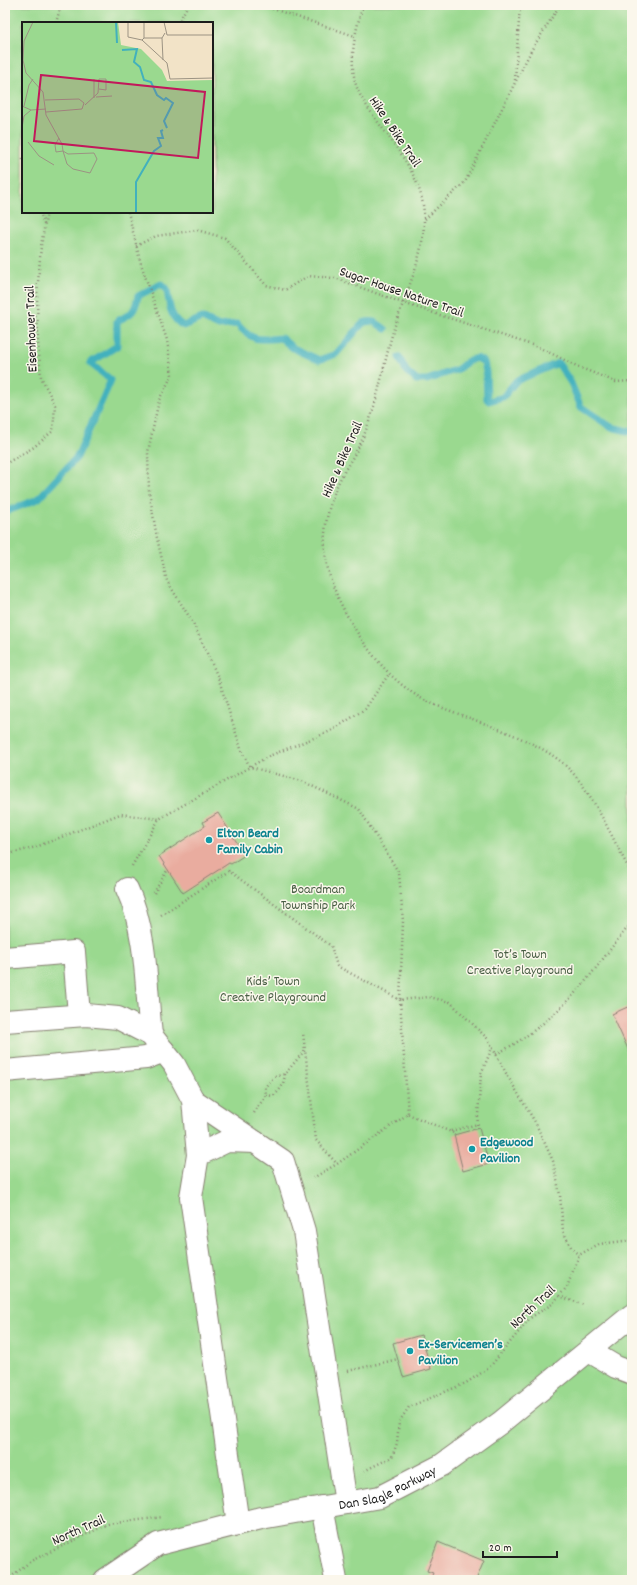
<svg xmlns="http://www.w3.org/2000/svg" width="637" height="1585" viewBox="0 0 637 1585" font-family="Dekko,sans-serif">
<rect width="100%" height="100%" fill="#fbf7ec"/>
<filter id="ink" filterUnits="userSpaceOnUse"><feTurbulence type="fractalNoise" baseFrequency=".025" numOctaves="2"/><feDisplacementMap in="SourceGraphic" scale="8" xChannelSelector="R" yChannelSelector="G"/><feConvolveMatrix kernelMatrix="1 2 1 2 8 2 1 2 1" color-interpolation-filters="sRGB"/></filter>
<filter id="wash" filterUnits="userSpaceOnUse"><feTurbulence type="fractalNoise" baseFrequency=".012" numOctaves="4" result="noise"/><feDisplacementMap in="SourceGraphic" scale="16" xChannelSelector="R" yChannelSelector="G"/><feGaussianBlur stdDeviation="0.9" result="paint"/><feColorMatrix in="noise" values="0 0 0 0 0 0 0 0 0 0 0 0 0 0 0 0 0 1.4 0 .05"/><feComposite in="paint" operator="in"/></filter>
<g filter="url(#wash)">
<rect width="100%" height="100%" fill="#f2e3c7"/>
<path fill="#9ad98f" stroke="#5b7a56" fill-rule="evenodd" d="M5,5H632V1580H5ZM23,23H212V212H23Z"/>
<g fill="none" stroke-linecap="round" stroke-linejoin="round">
<path stroke="#42b1bd" stroke-width="7" d="M399,357L406,371L416,380H427L458,369L468,361L477,358L484,362L486,372L487,399L489,401L503,397L516,381L558,363L571,383L581,407L611,427L632,432
M5,512L38,499L77,457L111,380L90,363L117,346V321C132,314 135,312 138,296L161,284L167,289C169,304 170,320 184,326L202,318L219,326L237,324C253,342 258,340 281,338L293,348L319,360L336,354L363,323C372,319 377,323 385,329"/>
</g>
<g id="blocks">
<path fill="#e9ac9f" d="M218,813L245,855L231,864L229,863L183,893L159,856L205,826L203,822Z
M632,1005V1058L612,1014Z
M479,1128L489,1164L463,1171L454,1135Z
M421,1335L431,1369L403,1377L393,1343Z
M438,1542L484,1561L476,1580H430L433,1573L427,1571Z"/>
</g>
</g>
<g filter="url(#ink)">
<use href="#blocks" fill-opacity="0" stroke="#878072" stroke-width="1"/>
<g fill="none" stroke-linecap="round" stroke-linejoin="round">
<g stroke="#878072" stroke-width="24">
<g id="minor">
<path d="M127,889C147,931 146,989 151,1035"/>
<path d="M5,958L74,952L79,1015"/>
<path d="M5,1021L86,1015L118,1018L151,1035L174,1064L193,1100L198,1155"/>
<path d="M5,1071L146,1058L164,1051"/>
<path d="M193,1100L255,1142"/>
<path d="M589,1351L616,1367L632,1373"/>
<path d="M322,1507L336,1580"/>
<path d="M238,1524L191,1197L198,1155L227,1141L255,1142L283,1161L304,1231L346,1503"/>
<path id="s1" d="M105,1580L158,1544L261,1518L380,1497L442,1465L500,1423L632,1315"/>
</g>
</g>
<path stroke="#878072" stroke-width="2.5" stroke-dasharray="1 3" stroke-linecap="butt" d="M261,5L355,36
M363,5C356,29 349,56 355,81C358,95 367,106 375,118C397,149 425,180 424,220C424,259 403,298 392,335C383,368 377,404 364,435C357,453 344,469 337,486C314,541 325,580 355,629C373,658 394,683 424,700C465,719 535,736 567,767C594,793 613,841 632,874
M56,23L61,5
M178,23L188,5
M515,80L520,5
M23,159V160
M40,212L45,227
M128,212L141,264L167,340L172,375L159,400L148,452L149,491L157,538L167,581L193,623L218,677L242,752L250,767L302,781L359,809L399,873L403,921L400,1000L429,997L450,1002L488,1039L507,1075L535,1122L553,1161L560,1195L563,1231L572,1249L579,1255
M425,219L465,182L532,49L560,5
M136,246L156,236L197,230L225,238L266,285L285,290L308,276L335,278L403,303L538,347L581,368L616,382L632,381
M5,464L34,447L53,431L55,405L41,377L38,343L37,295L41,246L47,212
M5,855L36,847L120,814L159,819
M132,866L159,819L269,756L331,731L365,709L389,674
M154,893L168,869
M161,915L229,871L331,946L337,966L400,1000L408,1114L337,1164L316,1140L305,1050
M496,1054C534,1035 566,1006 592,973C605,957 617,939 632,923
M266,1095L273,1096C281,1090 284,1084 285,1074
M254,1113L266,1095L265,1087L274,1077L285,1074L305,1050L303,1033
M408,1114L456,1134
M477,1129L481,1074L492,1048
M451,1131L478,1124
M313,1178L337,1164
M559,1296L584,1305
M348,1371L398,1359
M364,1471L392,1457L397,1443L399,1422L409,1407L466,1383L489,1368L530,1318L552,1304L567,1287L579,1255L599,1244L632,1240
M7,1580L31,1561L108,1524L163,1517"/>
<use href="#minor" stroke="#fff" stroke-width="22"/>
</g>
</g>
<g fill="#0f9aa8" stroke="#fbf7ec" stroke-width="1.5">
<circle cx="209" cy="840" r="4"/>
<circle cx="472" cy="1149" r="4"/>
<circle cx="410" cy="1351" r="4"/>
</g>
<g text-anchor="middle" stroke-width="3" stroke-linejoin="round" paint-order="stroke">
<g font-size="14" fill="#1c1c1c" stroke="#fbf7ec">
<text transform="translate(396 131) rotate(56)" y="5">Hike &amp; Bike Trail</text>
<text transform="translate(402 291) rotate(19)" y="5">Sugar House Nature Trail</text>
<text transform="translate(30 329) rotate(-92)" y="5">Eisenhower Trail</text>
<text transform="translate(341 459) rotate(-66)" y="5">Hike &amp; Bike Trail</text>
<text transform="translate(532 1306) rotate(-43)" y="5">North Trail</text>
<text dy="5" stroke="none"><textPath href="#s1" startOffset="301">Dan Slagle Parkway</textPath></text>
<text transform="translate(78 1529) rotate(-24)" y="5">North Trail</text>
</g>
<g font-size="14" font-weight="bold" fill="#0d838f" stroke="#fbf7ec" text-anchor="start">
<text x="217" y="837">Elton Beard<tspan x="217" dy="16">Family Cabin</tspan></text>
<text x="480" y="1146">Edgewood<tspan x="480" dy="16">Pavilion</tspan></text>
<text x="418" y="1348">Ex-Servicemen’s<tspan x="418" dy="16">Pavilion</tspan></text>
</g>
<g font-size="14" fill="#485e44" stroke="#fbf7ec">
<text x="318" y="893">Boardman<tspan x="318" dy="16">Township Park</tspan></text>
<text x="520" y="958">Tot’s Town<tspan x="520" dy="16">Creative Playground</tspan></text>
<text x="273" y="985">Kids’ Town<tspan x="273" dy="16">Creative Playground</tspan></text>
</g>
</g>
<g transform="translate(22 22)">
<rect width="191" height="191" fill="#f2e3c7"/>
<path d="M0,0H96L99,23L119,27L140,48L145,59L191,58V191H0Z" fill="#9ad98f"/>
<path fill="none" stroke="#42b1bd" stroke-width="2" d="M94,0L95,21M100,28L115,27L112,40L118,45L122,58L129,60L135,73L142,78L144,76L151,81L142,99L145,106M114,191V160L132,129L139,124L136,116H141L139,109L141,108"/>
<path fill="none" stroke="#9c9383" stroke-width="1" d="M11,0L2,19L1,38L4,51L21,70L24,93L40,122L41,129L34,130L33,123L37,116M106,0V15L120,18L122,16H140L143,11M122,0V16M142,0L145,13H191M140,16L141,38M120,18L145,41L148,57L191,56M72,57V76M74,75L90,74M23,78L57,77L62,81L60,87L24,90M63,83L76,71L77,57H84V68L77,67M0,84L9,88L24,87M2,84L7,63L11,57M0,106L2,94L9,88M6,120L17,134L32,143M41,129L46,132L72,131L75,137L68,151L51,147L45,142Z"/>
<path fill="#c2185b" fill-opacity="0.15" stroke="#c2185b" stroke-width="2" d="M19,53L183,70L176,136L12,119Z"/>
<rect width="191" height="191" fill="none" stroke="#1c1c1c" stroke-width="2"/>
</g>
<rect width="637" height="1585" fill="none" stroke="#fbf7ec" stroke-width="20"/>
<path d="M483 1551v6h74v-6" fill="none" stroke="#1c1c1c" stroke-width="2"/>
<text x="489" y="1551" font-size="12" fill="#1c1c1c" stroke="#fbf7ec" stroke-width="3" paint-order="stroke">20 m</text>
</svg>
